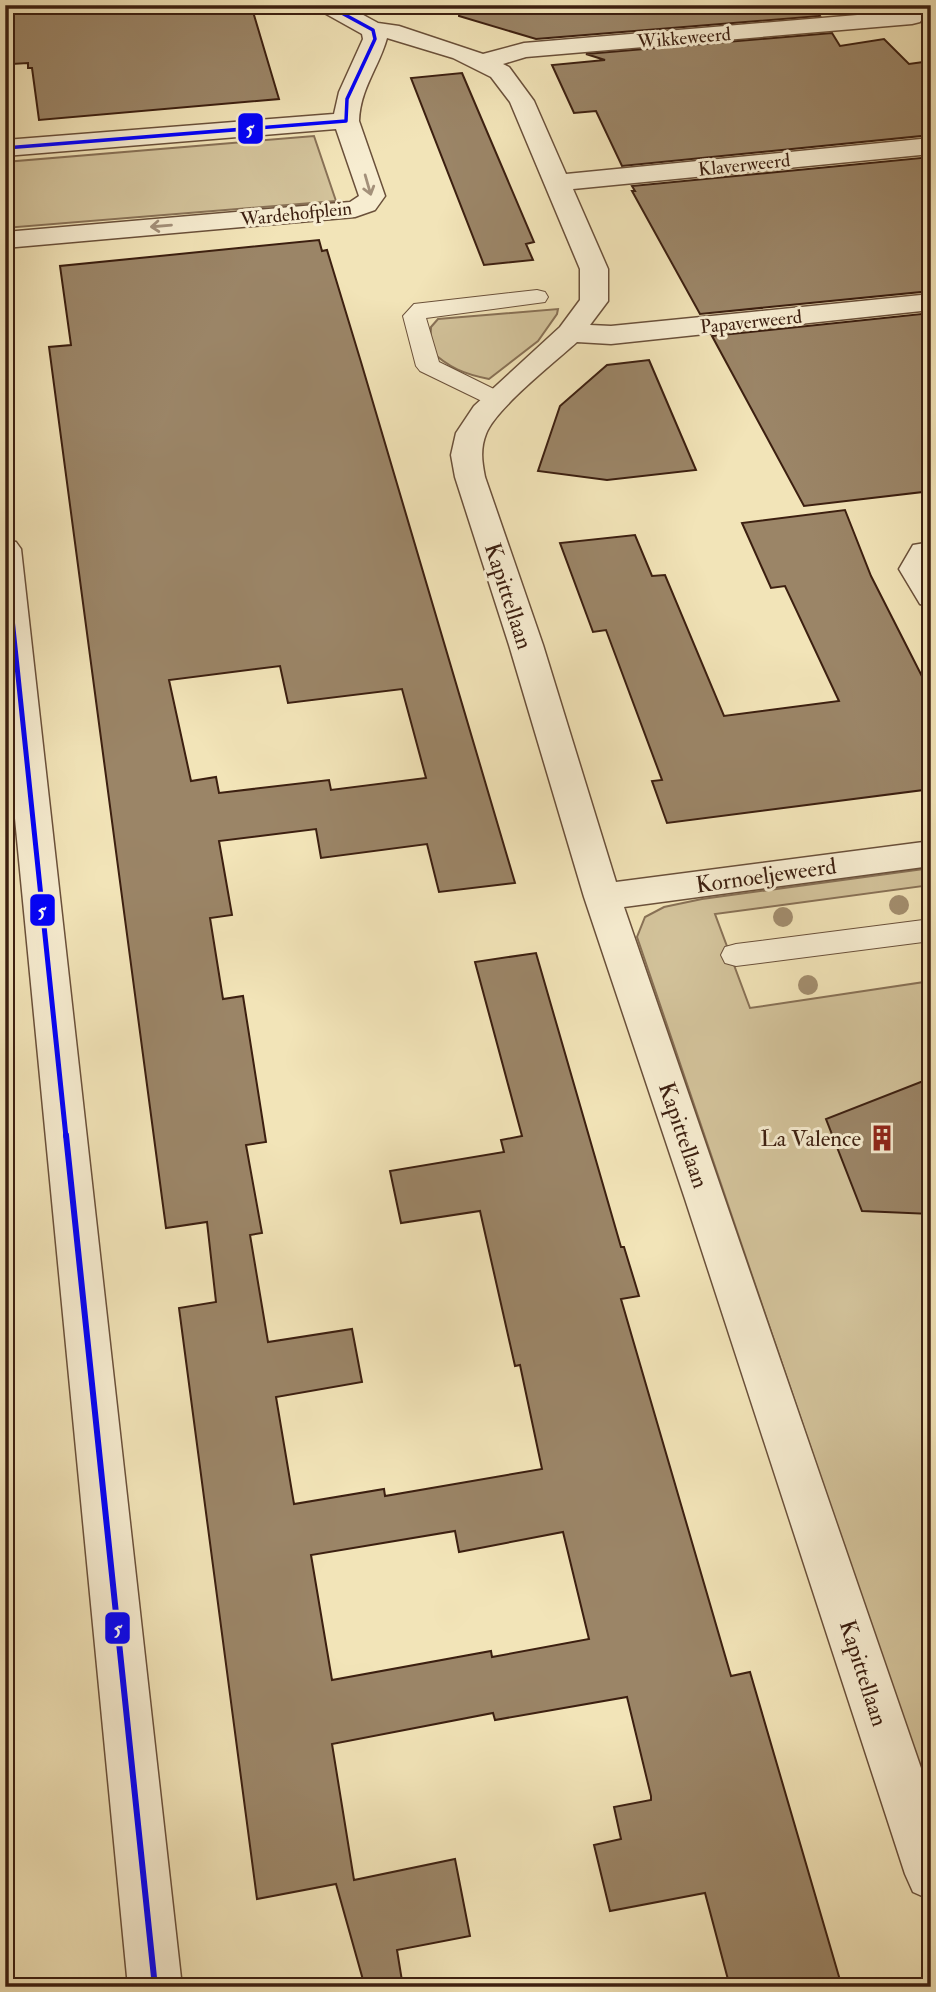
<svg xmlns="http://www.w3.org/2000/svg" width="936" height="1992" viewBox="0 0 936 1992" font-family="'IM FELL Double Pica',serif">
<rect width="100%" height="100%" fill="#f2e4b8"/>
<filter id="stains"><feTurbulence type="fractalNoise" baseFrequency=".00286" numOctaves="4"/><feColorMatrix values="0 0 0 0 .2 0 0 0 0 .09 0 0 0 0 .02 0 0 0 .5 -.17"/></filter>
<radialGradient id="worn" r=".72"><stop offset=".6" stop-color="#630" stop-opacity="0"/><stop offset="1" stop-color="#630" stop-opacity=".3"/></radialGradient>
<path fill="#d3c39b" stroke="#887156" stroke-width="2" d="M314,136L336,201L5,228V162Z
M558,309L557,314L538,341L489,379C464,374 449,368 430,350L431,327L438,319Z
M931,868V885L715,914L750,1008L931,981V1802L637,937L645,917L664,907L702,899Z"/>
<path fill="#9b8567" stroke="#3c1f10" stroke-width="2" fill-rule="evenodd" d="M5,5H251L279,99L39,120L32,68H28V63L12,64Z
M460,5H813L820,16L536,39L459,16Z
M832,33L840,46L884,39L909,64L931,61V135L622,166L596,111L574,113L552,65L605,60L586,54Z
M462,73L534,242L526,244L533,260L484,265L411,78Z
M931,157V291L700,314L632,191H635L632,186Z
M319,240L322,251L327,250L361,362L515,883L439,892L427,844L321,858L316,829L219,841L232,915L210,918L223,999L243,996L266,1142L246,1145L262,1233L250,1235L268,1342L352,1329L362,1382L276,1397L294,1504L384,1489L385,1496L542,1469L520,1365L515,1366L480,1211L401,1223L390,1171L504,1152L501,1140L522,1136L475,962L536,953L621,1247H624L639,1296L621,1299L731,1676L750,1672L842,1987H730L705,1893L610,1911L594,1845L621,1839L614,1807L651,1800V1796L627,1697L495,1720L493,1713L332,1744L354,1880L455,1859L470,1936L397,1950L403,1987H365L336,1884L257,1899L179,1308L216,1302L207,1222L166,1228L49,347L71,345L60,266ZM280,666L288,703L402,689L426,778L331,790L329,780L219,793L216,777L191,781L169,680ZM455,1531L459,1552L563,1532L589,1639L492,1657L491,1651L332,1680L311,1555Z
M931,313V491L804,506L712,336Z
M649,360L696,470L607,480L538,471L560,406L607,365Z
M845,510L871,576L931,694V789L667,823L652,781L662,780L606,630L593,632L560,543L635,535L652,576L665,575L724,716L839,701L785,586L771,588L742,523Z
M931,1078V1214L862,1211L826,1119Z"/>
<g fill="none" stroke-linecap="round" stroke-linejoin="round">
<g stroke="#6a503a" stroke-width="2">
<path id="lane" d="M537,290L545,292L548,297L545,302L426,318L439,362L504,394L508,399L504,404L496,406L488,404L420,371L416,366L403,316L414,304Z
M931,919V941L736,966L725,963L721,955L725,947L736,944Z"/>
</g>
<g stroke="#6a503a" stroke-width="3">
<path id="street" d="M316,5H345L378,23L399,26L483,54L524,43L905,11L909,5H931L920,22L912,24L526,57L503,64L509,67L534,101L566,174L931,138V154L573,189L608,269V301L590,325L611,326L931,294V310L611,344L577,342C555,362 495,409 486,434C480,449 482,462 485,477L543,645L616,882L931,841V866L624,907L931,1797V1900L913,1892L905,1874L685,1199L584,897L509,645L455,477L451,455L456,433L474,406L560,327L580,300V269L510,102L491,77L453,58L387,38C379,67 360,89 359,121L385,196L375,210L355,217L5,248V232L350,202L359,196L336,129L5,156V140L334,114L339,92L363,39L362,34L319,10Z
M5,540L16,542L21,549L182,1987H128L5,715Z
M931,542V607L920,604L899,569L913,545Z"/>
</g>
<use href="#lane" fill="#f7edd1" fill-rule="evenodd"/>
<use href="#street" fill="#f7edd1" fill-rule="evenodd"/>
<g stroke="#f7edd1" stroke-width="7">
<path id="bus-1-far2" d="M5,148L346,121L347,99L375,39L373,30L327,5"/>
</g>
<g stroke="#f7edd1" stroke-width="10">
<path id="bus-1-far1" d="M5,551L66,1137"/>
</g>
<g stroke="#f7edd1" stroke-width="11">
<path id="bus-1" d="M66,1135L155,1987"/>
</g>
<use href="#bus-1-far2" stroke="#00f" stroke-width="3.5"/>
<use href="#bus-1-far1" stroke="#00f" stroke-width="5"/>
<use href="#bus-1" stroke="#00f" stroke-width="6"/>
</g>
<g fill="#a38e6f">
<circle cx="899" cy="905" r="10"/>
<circle cx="783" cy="917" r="10"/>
<circle cx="808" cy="985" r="10"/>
</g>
<defs><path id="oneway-shaft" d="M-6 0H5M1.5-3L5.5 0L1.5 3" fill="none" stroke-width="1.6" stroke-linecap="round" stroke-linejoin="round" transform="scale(1.75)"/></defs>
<g stroke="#a3907a">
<use href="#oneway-shaft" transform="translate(368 185) rotate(74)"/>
<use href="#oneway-shaft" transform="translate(161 226) rotate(175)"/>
</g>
<defs>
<g id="building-bare" transform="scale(2.1)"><path d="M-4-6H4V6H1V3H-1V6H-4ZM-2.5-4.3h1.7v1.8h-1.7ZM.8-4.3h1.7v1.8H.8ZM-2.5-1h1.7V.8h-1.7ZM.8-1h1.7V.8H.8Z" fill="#8f2418" stroke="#f7edd1" stroke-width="2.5" paint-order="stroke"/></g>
</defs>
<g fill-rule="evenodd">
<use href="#building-bare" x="882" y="1138"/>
</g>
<g text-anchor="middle" stroke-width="6" stroke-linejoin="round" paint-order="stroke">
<g font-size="19" fill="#3c1f10" stroke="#f7edd1">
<text transform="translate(684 37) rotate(-5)" y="7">Wikkeweerd</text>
<text transform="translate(744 164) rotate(-6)" y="7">Klaverweerd</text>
<text transform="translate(296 213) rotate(-6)" y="7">Wardehofplein</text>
<text transform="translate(751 321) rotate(-6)" y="7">Papaverweerd</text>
</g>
<g font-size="23" fill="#3c1f10" stroke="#f7edd1">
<text transform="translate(509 596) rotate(72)" y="8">Kapittellaan</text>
<text transform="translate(766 875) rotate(-8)" y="8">Kornoeljeweerd</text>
<text transform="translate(684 1135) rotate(71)" y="8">Kapittellaan</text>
<text transform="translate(864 1673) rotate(72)" y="8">Kapittellaan</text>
</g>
<g font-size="23" fill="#3c1f10" stroke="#f7edd1" text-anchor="end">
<text x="861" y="1146">La Valence</text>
</g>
</g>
<g stroke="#f7edd1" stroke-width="2.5">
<rect x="237" y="112" width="27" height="33" rx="7" fill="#00f"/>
<rect x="29" y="893" width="27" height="34" rx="7" fill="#00f"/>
<rect x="104" y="1611" width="27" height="34" rx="7" fill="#00f"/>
</g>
<g font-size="19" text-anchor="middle" font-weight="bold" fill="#fff">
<text x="250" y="135">5</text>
<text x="42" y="917">5</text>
<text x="118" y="1635">5</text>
</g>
<rect width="936" height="1992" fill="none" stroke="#f2e4b8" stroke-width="28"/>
<rect x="7" y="7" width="922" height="1978" fill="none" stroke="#3c1f10" stroke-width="3.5"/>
<rect x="14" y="14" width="908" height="1964" fill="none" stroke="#3c1f10" stroke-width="2"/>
<rect width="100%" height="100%" filter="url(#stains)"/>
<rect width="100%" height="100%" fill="url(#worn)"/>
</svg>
